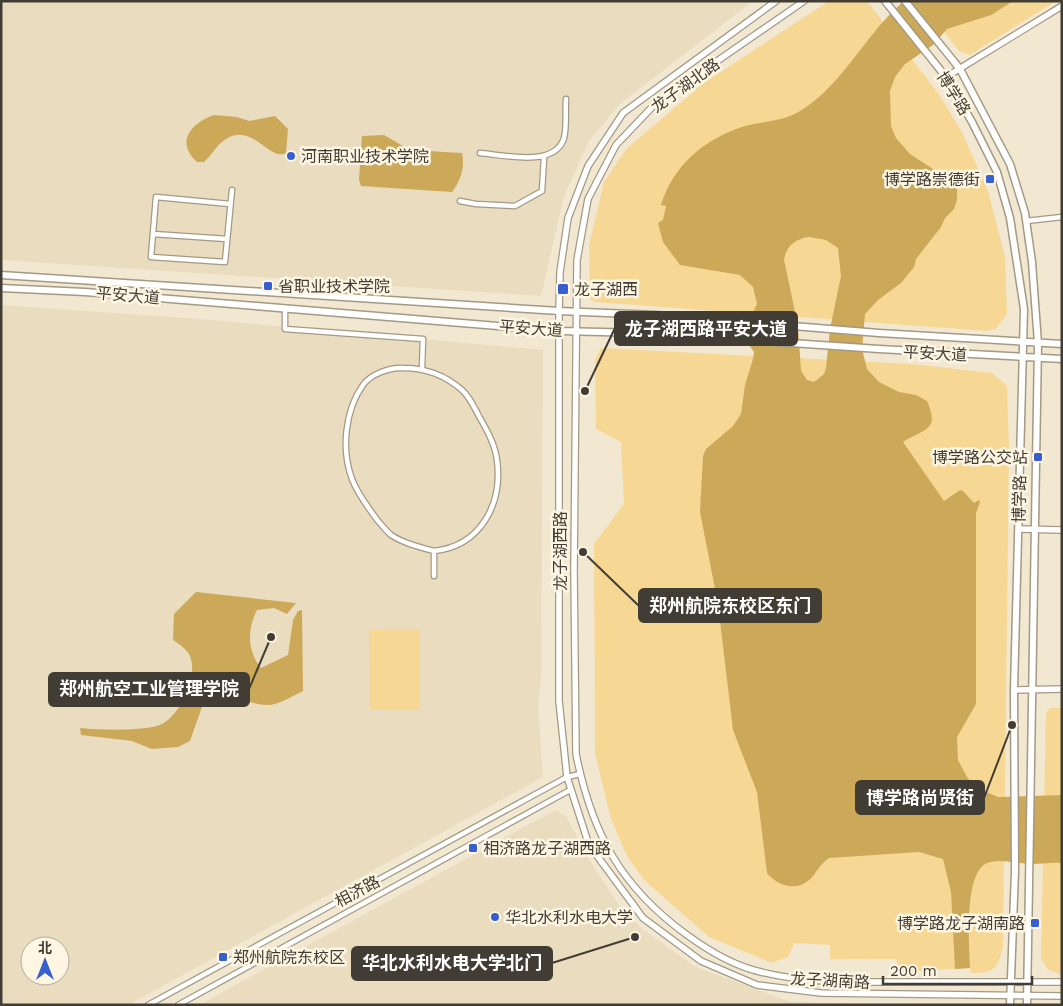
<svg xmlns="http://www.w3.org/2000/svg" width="1063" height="1006" viewBox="0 0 1063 1006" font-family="'Work Sans','Noto Sans SC',sans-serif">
<rect width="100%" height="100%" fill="#f2e8d1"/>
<path fill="#eadcbf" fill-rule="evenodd" d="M1,1H753L620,104L589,141L564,196L541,296L1,260Z
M1,305L200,319L543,350L541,681L538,704L543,777L128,1005H1ZM30,946H60V976H30Z
M555,810L567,817L585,853L619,905L641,928L696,967L788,1001L863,1005H199Z"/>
<path fill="#f6d794" d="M829,1H867L938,93L962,132L988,191L1005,257L1007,314L996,329L987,331L595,302L590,299L589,245L604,182L626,149L705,82Z
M920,1H1056L970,55L959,51Z
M601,348L911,364L992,373L1007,386L1009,447L1003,947C997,970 994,973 971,973L970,968L901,972L896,959H830V945L794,943L789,956L772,963L709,937L645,881L628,858L611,819L595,754L594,544L624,504L621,442L596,429L595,360Z
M420,629V710H370L369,630Z
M1051,708H1062V975L1047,969L1041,958L1046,712Z"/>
<path fill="#cca859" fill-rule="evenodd" d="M904,1H1013L991,15L947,29L933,45L905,64L895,77L890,91L891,126L896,138L910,154L950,180L957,189V200L954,209L945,218L941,227L916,259L914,267L901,283L878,300L865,314L862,349L867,369L879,382L899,392L916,395L927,401C940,431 925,428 903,442L944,501L960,490L963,491L974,503L979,500L980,502L976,513V704L957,737L958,760L967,777L977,788L998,797L1062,795V863C1051,862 1042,864 1031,864C1018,864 996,857 985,864C964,877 969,946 970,968L955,969L951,892L943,859L919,852L829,858C822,863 818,869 813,876C800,892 779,888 767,873L757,792L733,730L718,604L700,512L703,456L706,449L733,426L741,414L745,385L753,359L754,352L749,345L750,318L757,304L753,287L740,275L680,265L663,242L658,223L663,220L666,206L661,205C673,166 703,140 742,127C761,121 783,122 800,111C844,84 865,34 904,1ZM809,237L826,240L838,248L841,276L830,329L826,368L824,374L814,382L807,380L801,371L798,326L784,260C786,246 795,239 809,237Z
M214,115L237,117L249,121L275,116L288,129L286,153C269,162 253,122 226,139C217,144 212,155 204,162H197C175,142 191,123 214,115Z
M384,135L410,150L462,153C465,168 461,180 452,192L361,186L359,180L362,136Z
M196,592L296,603L287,614L274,608L257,610C247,629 247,651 261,668L288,655L293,620L298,611L302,610L303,691C294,695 280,704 270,705C242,706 235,685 204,701L190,741L178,747L152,749L132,741L81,735L80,728C100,730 137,731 157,726C178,721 199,677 190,656C187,649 179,644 173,640L174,614Z"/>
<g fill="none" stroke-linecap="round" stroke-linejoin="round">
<g stroke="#a39984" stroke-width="7">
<path id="minor" d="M480,153C504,155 555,168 564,138C567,126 565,111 566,99
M460,201L476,204L515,206L542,191L544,158
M230,204L156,197L151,257L225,262L232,190
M1026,221L1062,217
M153,234L227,239
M285,308V329L423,339L422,368
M434,551C480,546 503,505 497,460C495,445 488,432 480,418C475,409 470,397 462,390C445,375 425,368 403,368C390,367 371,374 363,385C345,410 341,450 352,479C357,493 369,509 378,521C382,525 386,531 391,535C403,543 419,547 434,551V576
M148,1005L567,777L580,774
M178,1005L570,790"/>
</g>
<g stroke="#a39984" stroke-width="8">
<path id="tertiary" d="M776,1L623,113L588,166L568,218L560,272L559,311V701L567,777L587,839L595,853L643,918L701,961L757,985L821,993L1062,996
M804,1L655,104L616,145L588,199L577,260L574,571L576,754C592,834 621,887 687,935C709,951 734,966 761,972C809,984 858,982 907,982C959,982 1010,982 1062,982
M946,77L1062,6
M1019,529L1062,530
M1014,690L1062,689"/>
</g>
<g stroke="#a39984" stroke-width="9">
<path id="secondary" d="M885,1L946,77L972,122L997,172L1010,218L1024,309L1014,690L1015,871L1010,1005
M905,1L960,69L1010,164L1025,213L1032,262L1038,343L1027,1005
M1,275L559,311L656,315L879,333L1062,344
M1,288L85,292L560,331L642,333L879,349L1062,359"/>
</g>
<use href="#minor" stroke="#fff" stroke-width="4.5"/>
<use href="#tertiary" stroke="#fff" stroke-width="5.5"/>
<use href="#secondary" stroke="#fff" stroke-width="6"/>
</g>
<g fill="#365fcf" stroke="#fef5e3" stroke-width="2">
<circle cx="291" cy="156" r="5"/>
<rect x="985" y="174" width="10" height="10" rx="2.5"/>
<rect x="263" y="281" width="10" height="10" rx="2.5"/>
<rect x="557" y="283" width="12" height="12" rx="2.5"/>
<rect x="1033" y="452" width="10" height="10" rx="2.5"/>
<rect x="468" y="843" width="10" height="10" rx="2.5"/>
<circle cx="495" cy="917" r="5"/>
<rect x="1030" y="918" width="10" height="10" rx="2.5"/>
<rect x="218" y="952" width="10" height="10" rx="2.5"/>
</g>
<g text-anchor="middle" stroke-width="5" stroke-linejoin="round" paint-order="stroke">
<g font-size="16" fill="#413d34" stroke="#fef5e3">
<text transform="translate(685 85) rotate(-36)" y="6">龙子湖北路</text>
<text transform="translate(954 93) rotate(58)" y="6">博学路</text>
<text transform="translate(128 295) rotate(5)" y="6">平安大道</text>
<text transform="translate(531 328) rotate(4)" y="6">平安大道</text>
<text transform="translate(935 353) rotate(3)" y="6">平安大道</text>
<text transform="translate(1019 499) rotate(-89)" y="6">博学路</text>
<text transform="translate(560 551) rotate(-90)" y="6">龙子湖西路</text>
<text transform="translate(357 891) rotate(-28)" y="6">相济路</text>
<text transform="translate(830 980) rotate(3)" y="6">龙子湖南路</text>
</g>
<g font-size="16" fill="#413d34" stroke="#fef5e3" text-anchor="start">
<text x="301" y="162">河南职业技术学院</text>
<text x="980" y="185" text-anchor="end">博学路崇德街</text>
<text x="278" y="292">省职业技术学院</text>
<text x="574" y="295">龙子湖西</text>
<text x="1028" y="463" text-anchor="end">博学路公交站</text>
<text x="483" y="854">相济路龙子湖西路</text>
<text x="505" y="923">华北水利水电大学</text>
<text x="1025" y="929" text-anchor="end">博学路龙子湖南路</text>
<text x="233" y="963">郑州航院东校区</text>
</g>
</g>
<path fill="none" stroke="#413d34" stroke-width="2" d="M585 391L615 328M583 552L639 606M271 637L249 689M1012 725L984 798M635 937L552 963"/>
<g fill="#413d34" stroke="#fef5e3" stroke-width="2">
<circle cx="585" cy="391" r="5"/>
<circle cx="583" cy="552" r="5"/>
<circle cx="271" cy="637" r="5"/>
<circle cx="1012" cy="725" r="5"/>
<circle cx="635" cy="937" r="5"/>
</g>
<g fill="#413d34" stroke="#413d34" stroke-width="2">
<rect x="615" y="312" width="182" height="33" rx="5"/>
<rect x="639" y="589" width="182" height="33" rx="5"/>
<rect x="49" y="673" width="200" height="33" rx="5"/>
<rect x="856" y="781" width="128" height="33" rx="5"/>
<rect x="352" y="947" width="200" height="33" rx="5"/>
</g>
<g font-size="18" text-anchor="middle" font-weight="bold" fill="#fff">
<text x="706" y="335">龙子湖西路平安大道</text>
<text x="730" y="612">郑州航院东校区东门</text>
<text x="149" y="695">郑州航空工业管理学院</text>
<text x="920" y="804">博学路尚贤街</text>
<text x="452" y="969">华北水利水电大学北门</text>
</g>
<rect width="1063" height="1006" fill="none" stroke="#413d34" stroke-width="5"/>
<g transform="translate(45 961)"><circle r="24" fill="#fef5e3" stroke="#b2ab9d"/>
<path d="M0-4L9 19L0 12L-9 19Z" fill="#365fcf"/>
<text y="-8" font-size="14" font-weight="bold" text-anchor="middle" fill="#413d34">北</text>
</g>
<path d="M883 976v8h149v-8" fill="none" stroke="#413d34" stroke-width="2.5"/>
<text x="890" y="976" font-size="15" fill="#413d34" stroke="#fef5e3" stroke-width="4" paint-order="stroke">200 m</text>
</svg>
